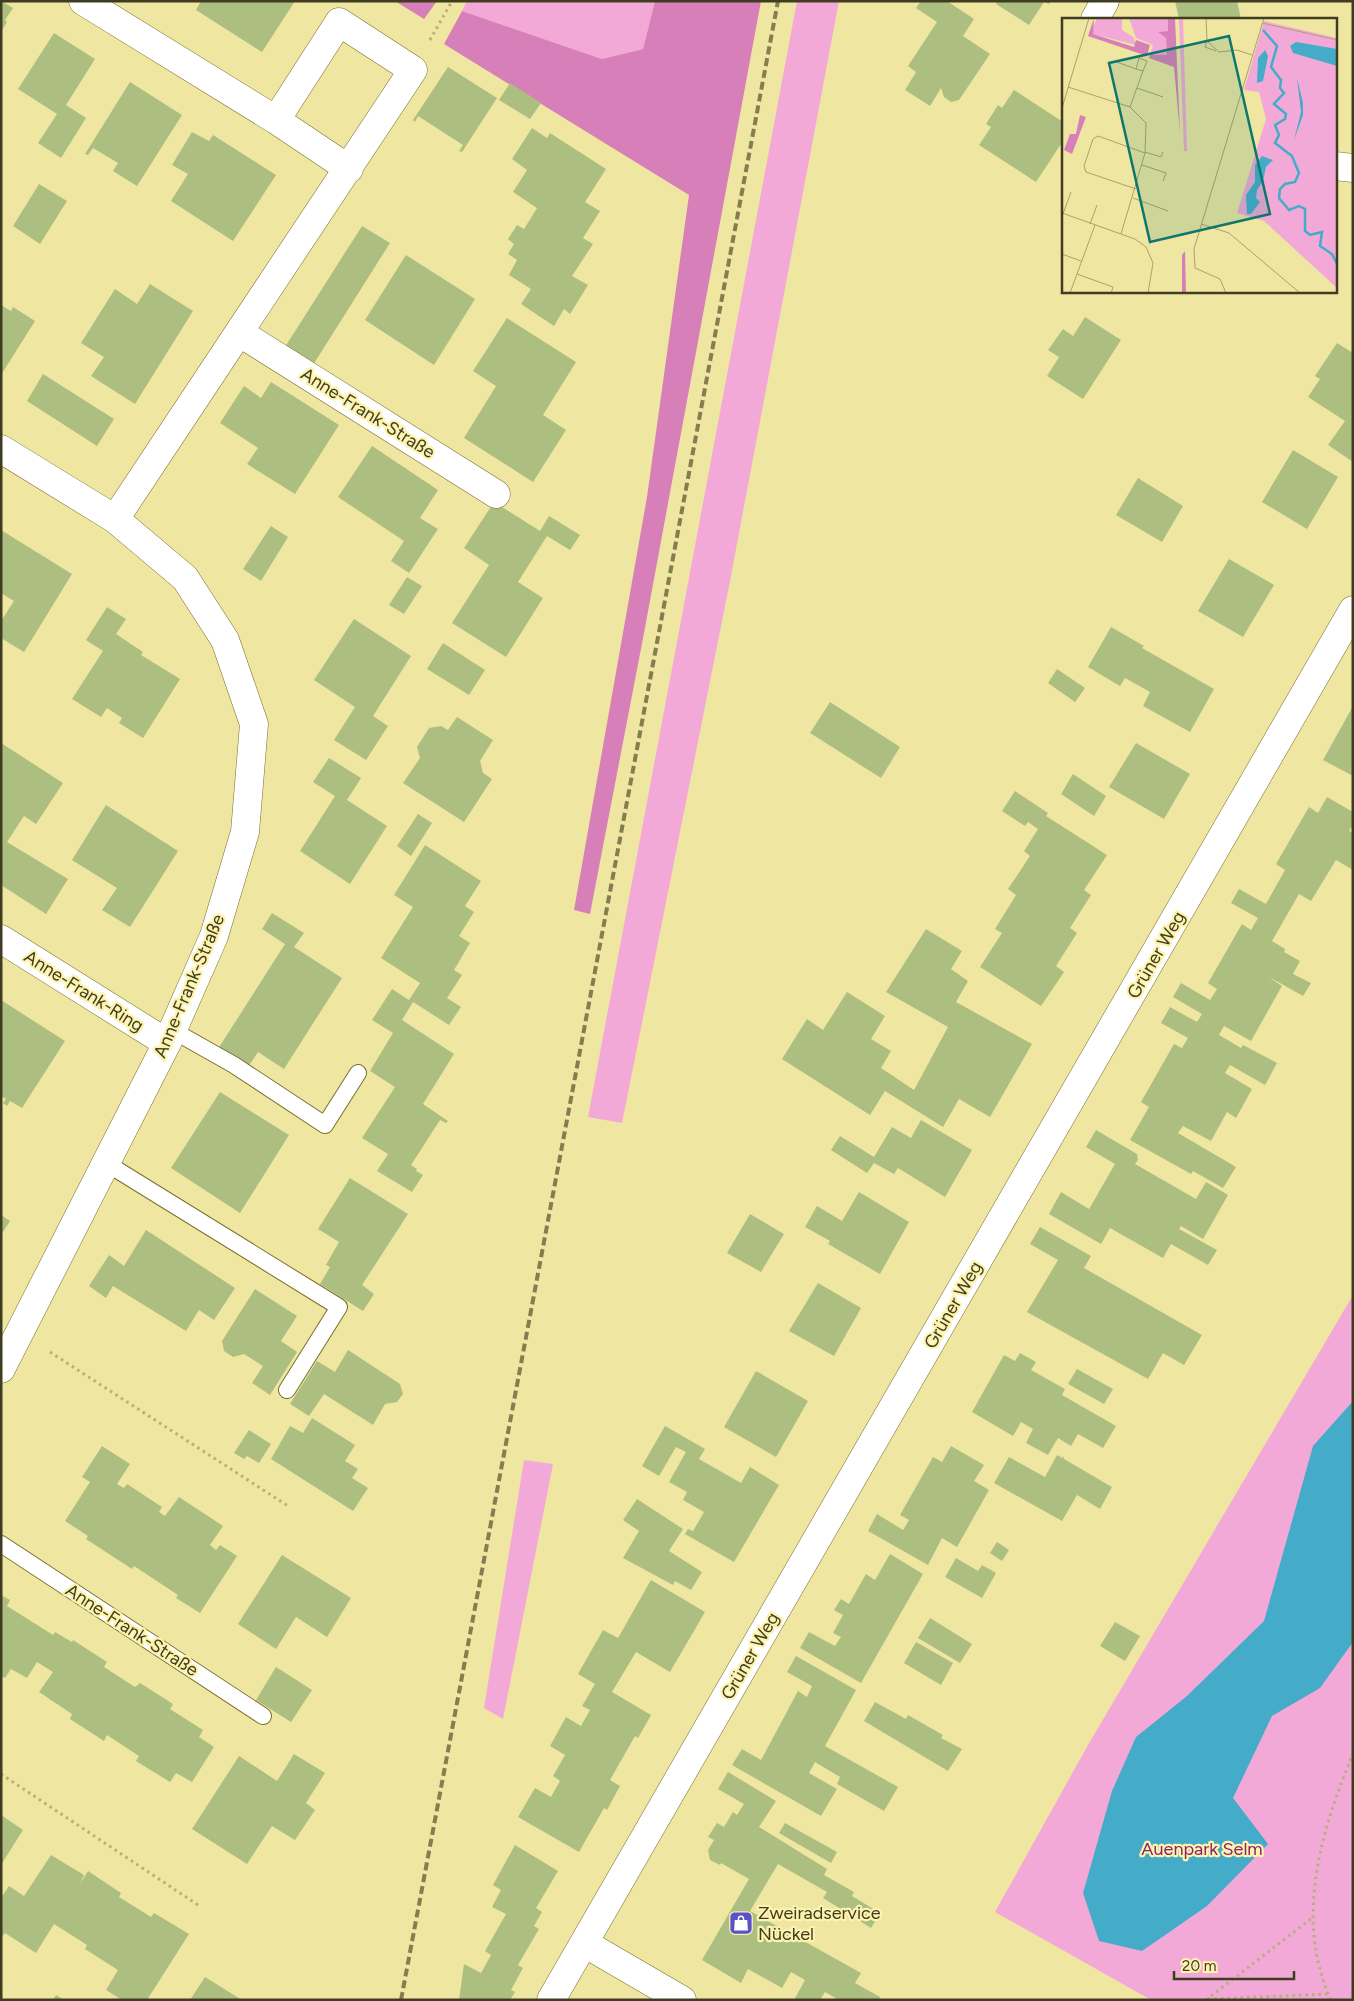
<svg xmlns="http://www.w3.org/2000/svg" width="1354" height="2001" viewBox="0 0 1354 2001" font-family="Figtree,sans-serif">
<rect width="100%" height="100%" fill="#efe6a1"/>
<path fill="#f3a9d8" d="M467,1H655L643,49L602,59L462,11Z
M797,1H839L730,581L622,1123L588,1117Z
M1353,1295V2000H1151L995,1912L1088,1745Z
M524,1460L553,1464L503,1719L484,1708Z"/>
<path fill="#d77fb8" d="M395,1H437L424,19Z
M655,1H761L644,633L590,914L574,910L647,497L689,195L444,44L462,11L602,59L643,49Z"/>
<path fill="#44abc9" d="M1353,1401V1642L1320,1688L1272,1716L1233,1798L1268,1844L1207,1906L1142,1951L1099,1941L1083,1893L1112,1791L1136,1737L1187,1696L1264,1621L1313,1446Z"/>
<path fill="#adbf80" d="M1,1L13,8L5,20L7,22L1,32Z
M201,1H295L262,52L196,10Z
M921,1H947L974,19L963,36L990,54L959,100L951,102L944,97L941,88L930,106L905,90L916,72L908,66L937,22L916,8Z
M998,1H1051L1049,4L1044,2L1029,25L996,4Z
M1175,1H1237L1241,19H1179Z
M54,33L95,59L66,105L86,118L61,158L38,143L57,114L18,89Z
M448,67L497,98L462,152L459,151L463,145L418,116L415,122L413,120Z
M130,82L182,115L137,186L113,171L118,163L93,148L88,155L85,154Z
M510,83L541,103L530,119L499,100Z
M1014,90L1063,122V141L1036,182L979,145L991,127L986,124L998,105L1002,108Z
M532,128L547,138L550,133L606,169L585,202L600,211L583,238L593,244L572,276L588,285L570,314L564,309L554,326L521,304L531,289L509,275L517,260L508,254L514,244L508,239L517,225L524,229L537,208L513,192L527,170L512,159Z
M192,132L209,141L213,135L276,175L233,241L171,201L188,174L172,165Z
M39,184L67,201L40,244L13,226Z
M362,226L390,243L313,365L285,347Z
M406,255L475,299L434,365L365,320Z
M150,284L193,311L135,404L91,376L104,357L81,343L115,289L137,304Z
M1,305L11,311L13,307L35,321L1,375Z
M1085,317L1121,340L1083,399L1047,376L1059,357L1048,350L1063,329L1073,336Z
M507,318L576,362L543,415L566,430L533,482L464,438L496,386L473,371Z
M1337,343L1353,353V462L1328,445L1345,421L1308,397L1320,379L1315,376Z
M43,374L114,419L97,446L27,401Z
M271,382L339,425L295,494L247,464L258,448L220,423L244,386L261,398Z
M372,446L438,490L420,518L438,529L409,573L391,561L404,541L338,497Z
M1293,450L1338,477L1307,529L1262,502Z
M1138,478L1183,506L1162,542L1116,515Z
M494,502L540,531L549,516L580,535L570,550L547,536L518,582L543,598L506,657L452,623L489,565L464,548Z
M271,526L288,537L261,581L243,569Z
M1,530L72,574L24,652L1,638V621L14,601L1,593Z
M1229,559L1274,585L1243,637L1198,611Z
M407,577L422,586L404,614L389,605Z
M107,607L126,619L116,634L143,652L141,655L180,679L143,738L119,723L122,718L107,708L101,717L72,699L103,651L86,640Z
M354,619L411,656L373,716L388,726L366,760L334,740L355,707L314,680Z
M1111,627L1144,646L1142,648L1214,689L1190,732L1143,706L1150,692L1125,678L1120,686L1088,667Z
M443,643L485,670L469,695L427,669Z
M1057,669L1085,688L1075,702L1048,683Z
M830,702L900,747L881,778L810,733Z
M1353,706V776L1323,760Z
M457,717L493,740L480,761L483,773L492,779L464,822L403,783L420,758L417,747L429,728L441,726L448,730Z
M1,743L63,783L36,824L24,816L7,842L68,879L46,914L1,885Z
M1136,743L1190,774L1164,819L1109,787Z
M329,758L361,778L347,800L387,826L350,884L300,851L335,796L313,782Z
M1073,774L1106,796L1094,816L1061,794Z
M1015,791L1048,813L1046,816L1107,855L1084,890L1091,895L1070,928L1077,933L1056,966L1064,972L1041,1006L980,967L1002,933L995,929L1016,895L1008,889L1030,856L1024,851L1038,829L1028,822L1025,826L1002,811Z
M1327,797L1353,812V825L1349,831L1353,833V870L1336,860L1311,901L1299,894L1272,941L1285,949L1284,952L1300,961L1293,974L1311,983L1303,996L1269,977L1282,986L1251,1041L1224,1026L1219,1035L1241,1048L1243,1045L1277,1063L1265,1085L1230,1065L1225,1073L1252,1089L1236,1118L1227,1112L1211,1141L1183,1126L1178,1133L1236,1167L1223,1188L1193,1171L1191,1174L1130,1140L1149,1107L1141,1102L1174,1044L1182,1048L1188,1038L1161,1023L1170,1007L1197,1022L1202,1014L1173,997L1181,983L1210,1000L1217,989L1208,983L1242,924L1251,930L1258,918L1231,903L1239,889L1266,904L1285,870L1276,864L1309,807L1318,813Z
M106,805L178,851L130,927L102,910L117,888L72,860Z
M418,814L432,823L411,856L397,846Z
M425,845L481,881L465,906L474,912L459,936L470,943L454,970L462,975L447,998L461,1007L449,1025L413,1002L402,1020L454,1054L423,1104L448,1121L446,1123L440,1120L411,1165L417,1169L416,1171L423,1175L412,1192L377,1171L388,1154L362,1138L395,1087L370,1071L393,1033L372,1020L392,989L409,1000L420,983L381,958L413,907L394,895Z
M272,913L304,933L294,947L342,978L284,1069L258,1052L248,1067L218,1049L285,944L262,929Z
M926,929L962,951L951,969L968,981L956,1002L1032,1044L990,1117L959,1099L943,1127L885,1091L870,1115L782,1059L807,1019L823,1030L847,992L885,1016L871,1039L891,1051L881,1068L914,1090L948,1027L886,992Z
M1,1000L65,1041L22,1108L10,1101L7,1106L3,1103L6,1099L1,1096Z
M220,1092L289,1135L240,1213L171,1168Z
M921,1120L972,1150L945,1197L898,1168L894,1174L874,1163L867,1173L831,1150L840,1136L874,1157L892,1127L911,1138Z
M1096,1130L1137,1154L1138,1160L1135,1164L1196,1199L1206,1182L1228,1195L1203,1239L1181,1226L1179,1229L1217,1250L1208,1265L1171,1244L1163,1258L1110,1228L1101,1244L1049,1214L1061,1192L1089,1209L1115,1164L1086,1147Z
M350,1178L408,1214L362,1285L374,1294L363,1311L320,1284L330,1267L326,1265L339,1242L318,1229Z
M859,1192L909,1222L880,1274L828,1244L830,1241L805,1227L817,1206L842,1221Z
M750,1214L784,1234L761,1272L727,1253Z
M1,1215L10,1221L1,1235Z
M1040,1227L1091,1256L1084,1268L1202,1335L1184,1365L1163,1353L1148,1379L1027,1312L1058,1260L1030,1244Z
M146,1230L235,1288L214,1320L199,1310L186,1331L113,1286L106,1298L89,1286L109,1255L124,1266Z
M818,1283L861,1308L834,1356L789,1331Z
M255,1289L297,1316L281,1341L297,1352L270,1395L252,1383L263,1366L244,1354L233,1357L224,1351L222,1341Z
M348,1350L400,1384L403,1394L397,1402L385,1404L373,1425L324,1394L309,1416L290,1404L317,1361L335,1372Z
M1020,1353L1036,1362L1031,1370L1065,1389L1062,1395L1116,1426L1103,1448L1078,1434L1071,1446L1058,1438L1048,1455L1026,1443L1033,1429L1021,1422L1013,1436L972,1412L1004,1355L1015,1361Z
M1077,1369L1113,1389L1104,1404L1068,1384Z
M756,1371L808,1401L776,1457L724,1427Z
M312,1418L355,1445L345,1461L358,1469L352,1478L368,1488L353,1511L271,1459L290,1426L303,1433Z
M665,1426L705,1449L699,1459L741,1483L750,1467L779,1485L734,1562L685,1534L688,1529L693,1531L704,1512L683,1500L687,1492L669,1482L686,1452L676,1447L659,1476L642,1466Z
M249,1430L271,1444L259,1463L247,1456L244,1459L234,1453Z
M102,1446L130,1464L117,1484L124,1488L127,1484L162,1507L159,1512L165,1516L179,1497L223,1526L210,1545L216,1550L220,1545L237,1556L200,1613L176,1598L178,1595L134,1566L132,1569L86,1539L88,1536L65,1521L90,1482L82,1477Z
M951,1446L984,1465L974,1481L989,1490L957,1547L942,1538L928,1565L868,1531L877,1514L903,1530L909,1520L900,1515L933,1457L942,1462Z
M1057,1455L1062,1458L1063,1456L1064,1459L1112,1487L1100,1509L1077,1495L1062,1521L994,1483L1009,1457L1045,1477Z
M637,1499L683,1529L669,1551L702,1572L691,1590L675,1581L673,1585L623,1558L639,1531L623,1520Z
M997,1542L1009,1550L1002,1561L990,1553Z
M890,1554L923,1574L861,1683L800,1648L809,1632L835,1646L841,1637L833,1633L843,1615L834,1610L841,1599L849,1604L866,1574L875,1580Z
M282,1555L351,1598L327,1637L296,1617L276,1649L238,1624Z
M956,1558L978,1571L982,1565L996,1573L982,1598L945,1577Z
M651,1580L705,1612L670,1672L636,1652L612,1692L651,1715L638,1738L635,1736L610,1780L620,1786L607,1810L604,1808L579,1852L518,1817L535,1788L551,1797L560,1781L553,1776L565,1755L550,1746L566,1717L581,1726L590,1710L582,1706L595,1684L578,1674L603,1630L618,1638Z
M1,1595L10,1600L7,1606L53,1635L55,1632L72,1642L73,1640L107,1662L104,1667L135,1687L140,1683L173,1704L170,1709L203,1730L199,1737L214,1747L192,1782L176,1773L170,1782L136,1761L139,1756L107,1735L104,1741L70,1719L72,1714L39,1692L53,1672L37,1662L27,1678L11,1669L5,1678L1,1676Z
M930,1618L972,1644L960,1663L918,1638Z
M1115,1622L1140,1636L1125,1661L1100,1646Z
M916,1642L953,1663L941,1685L904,1663Z
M796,1656L856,1690L825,1746L898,1787L884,1811L837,1784L840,1777L815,1762L809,1773L837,1789L821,1816L732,1765L742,1749L761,1760L798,1691L807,1697L812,1686L787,1672Z
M276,1667L312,1690L291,1722L256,1700Z
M875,1702L906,1719L908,1715L943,1735L941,1738L962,1749L948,1771L864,1721Z
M294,1754L325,1773L306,1803L315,1810L295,1840L272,1826L247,1864L192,1829L239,1756L277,1781Z
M728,1772L776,1801L759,1827L827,1869L824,1875L854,1892L852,1896L880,1913L871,1928L823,1898L827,1892L778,1864L750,1911L861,1973L855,1983L880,1997L879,2000H839L825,1992L820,2000H794L805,1980L791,1972L782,1988L748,1969L741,1983L702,1960L749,1879L721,1863L720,1865L710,1860L708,1850L714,1840L708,1837L717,1823L724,1827L733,1812L737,1815L744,1804L718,1789Z
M1,1815L23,1830L1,1865Z
M785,1823L837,1852L831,1863L779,1833Z
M515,1845L558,1871L536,1908L542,1912L534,1926L539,1929L518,1965L523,1968L511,1990L515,1992L510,2000H459L464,1964L481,1973L491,1955L485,1951L506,1914L492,1907L501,1890L493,1885Z
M51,1855L84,1875L80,1884L88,1871L121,1893L119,1897L151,1917L154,1913L189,1934L147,2000H122L106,1990L118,1970L85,1949L87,1945L54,1924L36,1953L5,1933L1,1938V1898L9,1886L24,1896Z
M205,1977L242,2000H190Z
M56,1995L64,2000H53Z"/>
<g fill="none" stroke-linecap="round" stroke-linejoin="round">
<g stroke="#786f2d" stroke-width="18">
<path id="lane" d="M172,1030L234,1065L325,1125L358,1073
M106,1163L339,1307L287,1390
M1,1544L263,1716"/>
</g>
<g stroke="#786f2d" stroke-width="29">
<path id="street" d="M83,1L276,120
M1095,19L1105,1
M1335,166L1353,168
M240,333L496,494
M1,449L115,519L185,578L225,640L254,724L245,832L214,936L167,1043L1,1369
M115,519L413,70L339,22L276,120L349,169
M1,939L167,1043
M584,1943L682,2000
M551,2000L1353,610"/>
</g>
<path stroke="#b7af77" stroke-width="3" stroke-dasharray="2.5 4" stroke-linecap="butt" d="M430,40L452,1
M50,1352L288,1506
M1,1774L198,1905
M1208,1999L1329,1994
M1206,2000L1312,1918
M1331,2000C1294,1920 1321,1830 1353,1754"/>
<use href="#lane" stroke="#fff" stroke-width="16"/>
<use href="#street" stroke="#fff" stroke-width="28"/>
<path stroke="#837d51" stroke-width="4" stroke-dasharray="8 4" stroke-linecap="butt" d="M401,2000L778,1"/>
</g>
<defs>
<g id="shop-square" transform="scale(1.25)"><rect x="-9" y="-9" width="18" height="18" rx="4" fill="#5b52ca" stroke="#fcf3ae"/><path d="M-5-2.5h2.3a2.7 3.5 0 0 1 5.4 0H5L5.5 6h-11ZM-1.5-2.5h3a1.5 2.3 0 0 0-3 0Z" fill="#fff"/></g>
</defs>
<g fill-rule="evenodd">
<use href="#shop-square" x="741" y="1923"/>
</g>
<g text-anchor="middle" stroke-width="4.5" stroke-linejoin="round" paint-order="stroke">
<g font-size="18" fill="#403c20" stroke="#fcf3ae">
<text transform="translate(368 413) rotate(32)" y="6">Anne-Frank-Straße</text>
<text transform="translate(1156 955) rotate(-60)" y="6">Grüner Weg</text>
<text transform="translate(189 986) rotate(-67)" y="6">Anne-Frank-Straße</text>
<text transform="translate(84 991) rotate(32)" y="6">Anne-Frank-Ring</text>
<text transform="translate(953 1305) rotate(-60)" y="6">Grüner Weg</text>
<text transform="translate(132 1630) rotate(33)" y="6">Anne-Frank-Straße</text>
<text transform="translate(750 1656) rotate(-60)" y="6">Grüner Weg</text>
</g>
<g font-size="18" fill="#89226c" stroke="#fcf3ae">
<text x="1202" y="1855">Auenpark Selm</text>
</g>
<g font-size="18" fill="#403c20" stroke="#fcf3ae" text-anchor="start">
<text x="758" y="1919">Zweiradservice<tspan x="758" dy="21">Nückel</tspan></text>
</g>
</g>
<g transform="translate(1062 18)">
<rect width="275" height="275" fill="#efe6a1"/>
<path d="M35,0H60V12L71,19L74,27L31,16L30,12ZM67,0H106V13L97,14L104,20L105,37H88L91,27L74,20ZM117,0H121L125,133H122ZM202,3L275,20V270L202,203L175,195L204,101L197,74L182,72Z" fill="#f3a9d8"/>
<path d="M32,0L31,16L72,29L74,22L88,27L85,38L26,18ZM106,0H113L118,115L112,49L87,40L88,37H105L104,20L96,14L106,13ZM18,97L24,99L10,136L2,132L8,116H14ZM123,233L124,275H120V237Z" fill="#d77fb8"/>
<path d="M234,24L275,31V48L231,35L228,28ZM203,32L206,38L201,63L195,65L196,40ZM235,60L241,85V97L232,122L239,94ZM200,138L211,142L204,149L201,163L195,172L194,180L198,184L189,196H185L184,177L193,164V147Z" fill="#44abc9"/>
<path fill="none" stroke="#44abc9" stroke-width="2.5" d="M201,12L215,28L209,49L219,62L218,70L222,75L212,86L224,96L223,101L213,107L217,117L213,125L230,138L237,155L233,164L223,166L218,171L217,180L227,192L237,188L243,191V213L248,217L260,214L258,228L270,236L275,246"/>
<path fill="none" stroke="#a9a26d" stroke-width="1" d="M144,0L145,23M200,5L275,22M154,33L143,29L145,23L157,34L175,32L190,37M52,43L74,51M6,69L68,89L84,105L83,135L59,216M75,70L101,79M68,89L81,53L85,43L77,40L74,51L81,53M0,90L27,0M83,134L99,139L101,134M80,147L104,155L101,163M74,171L24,154L22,148L31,121L36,118L83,135M71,180L106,193M0,195L73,221L84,229L91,245L86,275M1,196L9,174M28,206L35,187M139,206L167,215L238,275M0,236L19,243M15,256L51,269L49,275M8,275L33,207M164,275L158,261L133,250L132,231L202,0"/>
<path fill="#0f766e" fill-opacity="0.15" stroke="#0f766e" stroke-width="2.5" d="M167,18L208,196L88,224L47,45Z"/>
<rect width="275" height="275" fill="none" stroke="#403c20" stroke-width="2.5"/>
</g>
<rect width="1354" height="2001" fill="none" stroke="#403c20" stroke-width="5"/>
<path d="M1174 1971v8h120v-8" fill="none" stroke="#403c20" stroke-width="2.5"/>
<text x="1182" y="1971" font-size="15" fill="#403c20" stroke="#fcf3ae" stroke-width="4" paint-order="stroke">20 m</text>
</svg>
